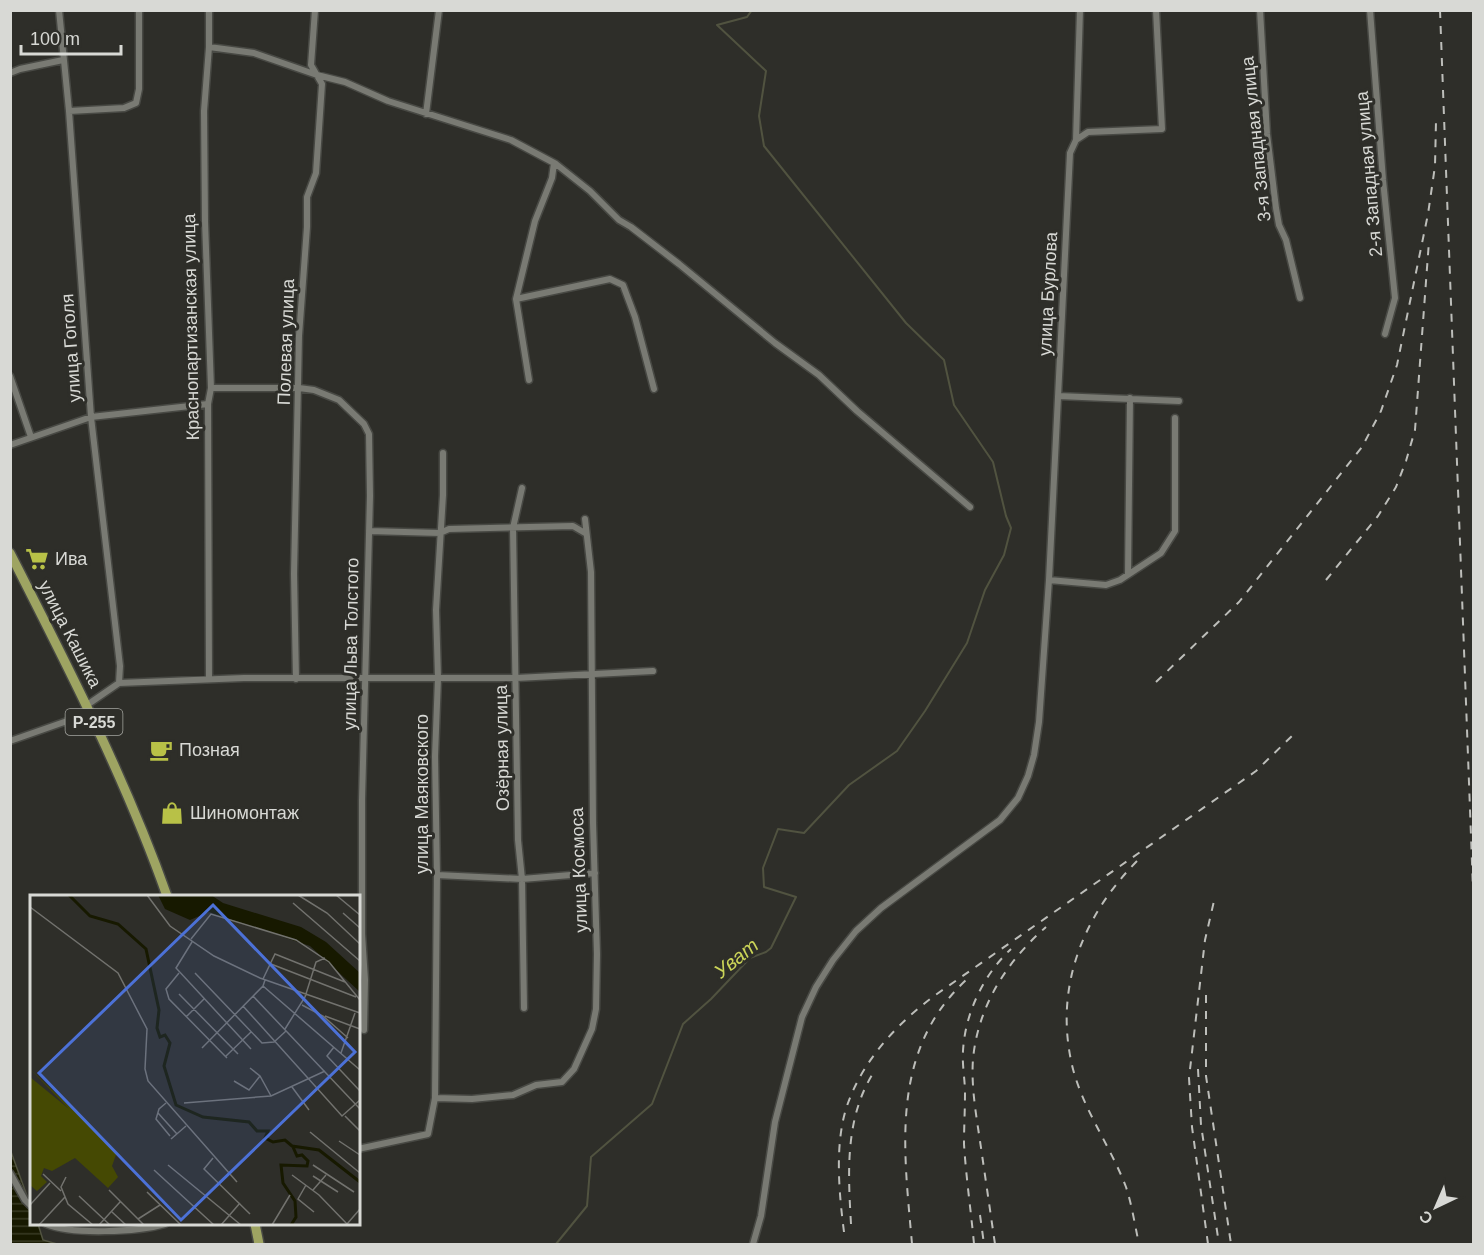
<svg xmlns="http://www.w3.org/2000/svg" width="1484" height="1255" viewBox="0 0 1484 1255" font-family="Arial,sans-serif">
<defs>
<pattern id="water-rules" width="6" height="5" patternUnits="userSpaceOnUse" patternTransform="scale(1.5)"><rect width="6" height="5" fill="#171900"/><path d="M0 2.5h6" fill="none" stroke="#383a24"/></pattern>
</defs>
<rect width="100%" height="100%" fill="#2e2e29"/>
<path fill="url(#water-rules)" stroke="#515340" stroke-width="1.5" d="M10,1149L31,1207L32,1224H38L43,1240L57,1244H11Z"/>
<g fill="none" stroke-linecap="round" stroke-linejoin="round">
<path stroke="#515340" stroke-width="2" d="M556,1244L587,1206L591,1157L652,1104L683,1024L711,999L750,958L766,952L771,948L796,897L764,887L763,868L778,829L804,833L849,785L897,751L925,711L967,643L985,590L1004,555L1011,528L1006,516L993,462L954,405L944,360L906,323L764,146L759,116L766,71L717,25L747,17L752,10"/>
<g stroke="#484944" stroke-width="9">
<path id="minor" d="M59,10L69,111L91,417L120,666L119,683
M1260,10L1267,134L1276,208L1279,225L1286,240L1300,298
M1370,10L1383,180L1395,298L1385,334
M209,47L254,53L317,75L345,82L388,101L511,140L556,164L590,191L619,220L631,227L679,264L775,343L819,375L857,411L970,507
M10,73L20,69L63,60
M69,111L124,108L136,103L139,89V10
M426,114L439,10
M1076,140L1088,132L1162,129L1156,10
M516,299L610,279L623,285L635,317L654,389
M10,376L31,437
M529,380L516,299L535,221L552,178L554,163
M211,388H299L314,390L339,400L364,424L369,434L370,496L362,800V934L365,980L364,1030
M1058,396L1179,401
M10,445L91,417L208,404
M522,488L513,528L518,840L522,879L524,1008
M369,531L440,533L449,529L573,526L585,533
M1128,574L1130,398
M1049,580L1106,585L1120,580L1161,553L1175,531V418
M209,679L208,404L211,388L205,221L204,111L209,47V10
M296,679L294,574L299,336L307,227V197L316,173L322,84L311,65L315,10
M87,705L119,683L244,678H516L653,671
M10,741L90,713
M437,875L522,879L595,873
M435,1098L472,1099L513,1095L536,1085L562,1082L574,1069L592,1029L596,1009L597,954L593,823L591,572L585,519
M358,1149L428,1134L435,1098L437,875L435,756L438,678L436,610L443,495V453
M10,1173L25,1200L32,1207
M46,1224C71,1235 138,1232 165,1224
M753,1244L761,1216L775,1122L802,1017L816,987L833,960L856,931L881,908L1000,820L1018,798L1028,776L1034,755L1039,722L1049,580L1070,153L1076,140L1080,10"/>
</g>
<g stroke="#484944" stroke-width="12">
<path id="trunk" d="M10,553C67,665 125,777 167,896
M255,1224L259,1244"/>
</g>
<use href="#minor" stroke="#797a73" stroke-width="6"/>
<use href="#trunk" stroke="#9ea462" stroke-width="9"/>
<path stroke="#bdbeba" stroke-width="2" stroke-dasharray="8 8" stroke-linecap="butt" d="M1440,10L1474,916
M1326,580L1378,516L1396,487L1406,461L1415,430L1429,241
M1156,682L1239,602L1362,447L1381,411L1397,365L1428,214L1435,166L1436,121
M1137,861C1083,916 1054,987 1072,1065C1082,1108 1110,1145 1126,1187C1132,1205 1135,1226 1139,1244
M1206,995V1076L1231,1244
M1198,1069L1201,1125L1219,1244
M980,1215L984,1244
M851,1224C848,1173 845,1120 872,1075
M844,1232C839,1193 834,1141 848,1103C864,1059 897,1024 934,996L1239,783L1256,771L1295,733
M912,1244C904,1150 889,1052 966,980
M974,1244C971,1211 966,1177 964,1144C964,1127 965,1110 965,1093C965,1079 962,1065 963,1051C965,1014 983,975 1011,949
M995,1244C990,1210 985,1175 980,1141C976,1114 971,1086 973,1059C978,1006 1007,961 1046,927
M1208,1244L1192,1127L1189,1078L1205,940L1214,901"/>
</g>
<defs>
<g id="supermarket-bare" transform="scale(1.8)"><path d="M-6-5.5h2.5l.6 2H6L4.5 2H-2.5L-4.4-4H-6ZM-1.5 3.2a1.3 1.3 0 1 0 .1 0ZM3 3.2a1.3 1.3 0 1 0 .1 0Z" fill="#b8c147" stroke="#2e2e29" stroke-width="2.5" paint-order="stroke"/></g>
<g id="cafe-bare" transform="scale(1.8)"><path d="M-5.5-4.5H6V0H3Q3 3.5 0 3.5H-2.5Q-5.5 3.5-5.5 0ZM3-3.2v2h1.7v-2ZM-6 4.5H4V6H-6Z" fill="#b8c147" stroke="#2e2e29" stroke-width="2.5" paint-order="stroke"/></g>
<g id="shop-bare" transform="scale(1.8)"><path d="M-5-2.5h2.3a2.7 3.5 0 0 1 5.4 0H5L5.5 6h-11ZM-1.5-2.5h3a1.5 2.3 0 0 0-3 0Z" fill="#b8c147" stroke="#2e2e29" stroke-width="2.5" paint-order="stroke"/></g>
</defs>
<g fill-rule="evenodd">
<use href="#supermarket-bare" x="37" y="559"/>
<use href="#cafe-bare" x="161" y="750"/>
<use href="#shop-bare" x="172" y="813"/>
</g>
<g text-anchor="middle" stroke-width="6" stroke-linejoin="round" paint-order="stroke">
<rect fill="#2e2e29" stroke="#a5a6a1" stroke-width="1.5" x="65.5" y="709" width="57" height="26" rx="4.5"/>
<g font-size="16" font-weight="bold" fill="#d8d9d5">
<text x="94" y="728">Р-255</text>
</g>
<g font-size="18" fill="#d8d9d5" stroke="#2e2e29">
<text transform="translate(1256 139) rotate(-96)" y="6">3-я Западная улица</text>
<text transform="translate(1369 174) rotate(-95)" y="6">2-я Западная улица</text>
<text transform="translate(1048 294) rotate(-87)" y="6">улица Бурлова</text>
<text transform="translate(191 327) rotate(-91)" y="6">Краснопартизанская улица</text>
<text transform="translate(286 342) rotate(-88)" y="6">Полевая улица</text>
<text transform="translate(71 348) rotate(-94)" y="6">улица Гоголя</text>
<text transform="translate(70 634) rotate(63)" y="6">улица Кашика</text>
<text transform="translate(351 644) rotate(-89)" y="6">улица Льва Толстого</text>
<text transform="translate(502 748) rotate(-91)" y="6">Озёрная улица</text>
<text transform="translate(422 794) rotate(-90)" y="6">улица Маяковского</text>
<text transform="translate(579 870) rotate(-92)" y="6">улица Космоса</text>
</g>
<g font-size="18" fill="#d8d9d5" stroke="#2e2e29" text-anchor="start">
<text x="55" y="565">Ива</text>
<text x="179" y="756">Позная</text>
<text x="190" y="819">Шиномонтаж</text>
</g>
<g font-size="20" font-style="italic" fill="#cbd458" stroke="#2e2e29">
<text transform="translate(736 958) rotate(-39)" y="7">Уват</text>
</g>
</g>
<g transform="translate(30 895)">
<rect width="330" height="330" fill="#2e2e29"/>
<path d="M0,174L87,257L82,271L88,282L78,293L45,263L22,276L14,273L11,281L17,287L7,296L0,290V182L39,214Z" fill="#454903"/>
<path d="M128,0H181L193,8L271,32L296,47L330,78V97L280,51L179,17L160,25L135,14Z" fill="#171900"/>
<path fill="none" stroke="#171900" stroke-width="3" d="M39,0L60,21L88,29L116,54L129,115L127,133L130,142L135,140L140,148L134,171L146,210L173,222L219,227L227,236H238L235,243L243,247L255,245L262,251L289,255L330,287M261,330L266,322L265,306L253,288L251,270L277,271L278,266L272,260L267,261L263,252"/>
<path fill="none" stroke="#72726e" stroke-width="1.5" d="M117,0L140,31L184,61L230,83L330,118M268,0L297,18L330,49M306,0L330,20M263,8L330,66M0,12L88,78L117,134L115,174L118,186L207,287M313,18L330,33M161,44L181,19L266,45L299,67L330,105M162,47L146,73L221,154M241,69L326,102M149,78L136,94L139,104L197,163M165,78L232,148L244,147L256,136M233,84L245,59L315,87M233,91L330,175M149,99L208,159M223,101L330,214M272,110L293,121L318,143M213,111L312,221L330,205M295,121L330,134M156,122L174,104M255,134L275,102L286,67L295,63M304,152L297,161L330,196M172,153L233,91L235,85M311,158L325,118M196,161L221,137M220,173L230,181L241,201M204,186L219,195L230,181M262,192L279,215M136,208L129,214L126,224L140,241M154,208L241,201L295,176M128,218L147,239M315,221L330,236M280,237L330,278M141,244L156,231M309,246L330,260M183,263L174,274L220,319M138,270L211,330M283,270L324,297M124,275L184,330M13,279L31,296M262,280L289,300L318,330M283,281L308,297M36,282L31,292L38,309L63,330M276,290L268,304L284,317M79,295L114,330M283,295L296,280M117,297L151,330M49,301L80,330M0,310L20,288M82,317L96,330M108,324L130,310M317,329L330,314M9,330L35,302M69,330L90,307M191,330L210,308M242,330L260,300"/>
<path fill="#4c71d7" fill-opacity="0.15" stroke="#4c71d7" stroke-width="3" d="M183,10L325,157L151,325L9,178Z"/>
<rect width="330" height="330" fill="none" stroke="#d8d9d5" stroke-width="3"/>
</g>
<rect width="1484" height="1255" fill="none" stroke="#d8d9d5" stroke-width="24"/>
<g transform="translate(1436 1207) rotate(224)" stroke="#2e2e29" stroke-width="4.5" paint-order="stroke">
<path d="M0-4.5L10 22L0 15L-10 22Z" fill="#d8d9d5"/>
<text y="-9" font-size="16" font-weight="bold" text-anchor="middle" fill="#d8d9d5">С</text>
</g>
<path d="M21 45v9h100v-9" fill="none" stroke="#d8d9d5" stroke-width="3"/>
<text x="30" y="45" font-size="18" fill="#d8d9d5" stroke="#2e2e29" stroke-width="4.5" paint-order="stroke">100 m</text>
</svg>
